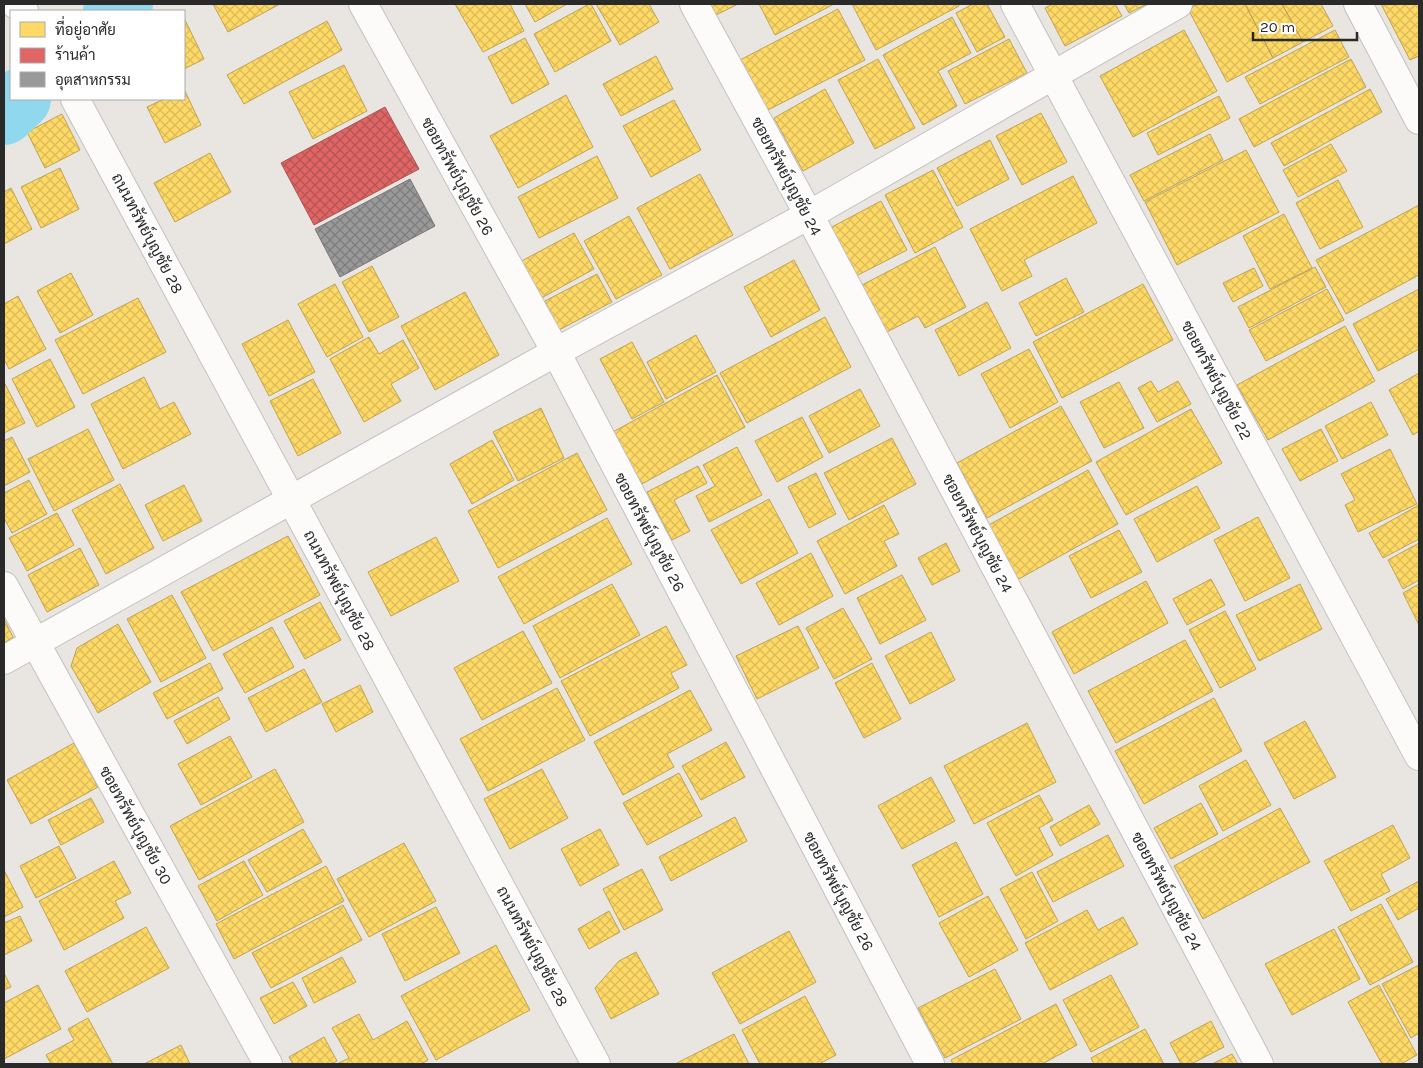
<svg xmlns="http://www.w3.org/2000/svg" width="1423" height="1068" viewBox="0 0 1423 1068" font-family="Karla,Sarabun,sans-serif">
<defs>
<pattern id="homes-cross-hatch" width="8" height="8" patternUnits="userSpaceOnUse" patternTransform="scale(1.25)"><rect width="8" height="8" fill="#ffd966"/><path d="M0 0l8 8M0 8l8-8" fill="none" stroke="#dbba59"/></pattern>
<pattern id="shops-cross-hatch" width="8" height="8" patternUnits="userSpaceOnUse" patternTransform="scale(1.25)"><rect width="8" height="8" fill="#e06666"/><path d="M0 0l8 8M0 8l8-8" fill="none" stroke="#b65454"/></pattern>
<pattern id="industry-cross-hatch" width="8" height="8" patternUnits="userSpaceOnUse" patternTransform="scale(1.25)"><rect width="8" height="8" fill="#999"/><path d="M0 0l8 8M0 8l8-8" fill="none" stroke="#7d7d7d"/></pattern>
</defs>
<rect width="100%" height="100%" fill="#e9e5e0"/>
<path fill="url(#homes-cross-hatch)" stroke="#bfa454" d="M213,4H280L228,32Z
M455,4H510L524,31L483,52Z
M525,4H567L535,22Z
M589,4H591L611,41L555,72L534,34Z
M596,4H649L659,22L620,45Z
M708,4H738L714,16Z
M759,4H834L775,35Z
M852,4H958L959,6L876,50Z
M973,4H987L1005,37L977,52L956,13Z
M1053,4H1115L1122,16L1065,46L1045,8Z
M1124,4H1147L1129,13Z
M1198,4H1245L1273,58L1227,82L1188,9Z
M1245,4H1282L1303,42L1273,58Z
M1282,4H1321L1333,26L1303,42Z
M1381,4H1419V56L1410,60Z
M838,9L865,60L766,111L740,60Z
M952,17L971,53L938,71L957,106L923,125L883,55Z
M184,18L204,59L184,69Z
M327,21L342,50L244,104L227,75Z
M1184,30L1217,91L1133,137L1100,76Z
M1335,30L1349,57L1260,104L1245,77Z
M525,38L549,84L512,104L488,57Z
M1009,39L1027,73L965,104L948,71Z
M656,56L673,89L621,116L603,84Z
M878,59L915,128L875,149L838,80Z
M1351,59L1366,87L1254,147L1239,119Z
M344,65L367,111L313,139L289,92Z
M184,89L201,125L165,143L147,107L164,99H184Z
M825,89L854,143L803,171L774,118Z
M1370,89L1382,112L1284,166L1271,143Z
M566,95L593,147L518,188L490,136Z
M1219,96L1230,118L1158,155L1147,133Z
M674,100L701,150L651,177L623,126Z
M1041,113L1067,162L1022,185L996,136Z
M62,114L80,150L45,168L27,132Z
M1210,134L1223,160L1144,201L1130,175Z
M990,140L1009,179L957,206L937,168Z
M1331,144L1347,171L1298,197L1283,170Z
M1246,150L1279,212L1177,265L1145,202Z
M210,153L231,192L175,222L154,183Z
M597,156L618,198L539,238L518,197Z
M60,168L79,209L41,228L21,187Z
M933,170L963,227L915,253L885,195Z
M700,174L733,235L670,269L637,208Z
M1073,176L1097,223L1024,260L1032,276L1002,291L970,229Z
M1338,180L1363,227L1320,249L1296,203Z
M11,188L32,229L4,244V192Z
M881,201L907,250L856,276L830,228Z
M1419,205V275L1346,314L1316,260Z
M1284,214L1312,268L1270,289L1243,236Z
M629,216L662,275L616,299L584,241Z
M574,233L594,269L536,301L516,264Z
M935,247L966,307L925,328L918,316L887,332L862,285Z
M794,260L820,310L771,337L744,287Z
M372,266L399,317L369,332L342,282Z
M1315,267L1326,287L1249,328L1238,307Z
M1254,268L1263,286L1233,302L1223,283Z
M71,273L93,315L60,333L37,291Z
M597,274L612,302L559,330L545,301Z
M1066,278L1084,312L1036,336L1019,303Z
M335,284L363,337L327,357L298,304Z
M1143,284L1173,340L1062,398L1033,342Z
M1327,289L1344,320L1266,361L1249,330Z
M1419,289V349L1378,371L1353,324Z
M465,292L499,355L435,390L401,326Z
M18,296L46,349L9,369L4,359V304Z
M138,298L166,352L83,394L55,340Z
M987,302L1011,348L959,376L935,330Z
M825,317L851,367L747,423L720,373Z
M288,320L315,372L269,396L242,344Z
M1345,326L1375,381L1268,440L1237,385Z
M696,335L716,372L666,399L647,362Z
M369,337L379,354L403,340L419,368L391,384L401,401L364,422L330,359Z
M632,342L664,402L632,419L600,359Z
M1029,349L1058,402L1010,428L981,374Z
M50,359L75,407L37,427L12,379Z
M1419,373V431L1413,435L1389,390Z
M717,375L745,427L640,485L611,433Z
M144,377L160,409L174,402L191,434L123,469L91,404Z
M313,379L341,433L298,456L270,401Z
M1151,381L1158,392L1178,381L1191,404L1157,422L1138,388Z
M4,382L25,423L4,433Z
M1119,382L1144,428L1104,448L1080,402Z
M860,389L880,426L829,453L809,416Z
M1371,402L1388,435L1342,459L1325,426Z
M1061,406L1092,461L987,518L957,463Z
M541,408L564,458L518,481L493,432Z
M1191,409L1222,463L1126,515L1096,462Z
M802,417L823,457L777,482L755,441Z
M88,429L114,480L54,511L28,459Z
M1321,429L1338,461L1300,481L1282,449Z
M12,437L30,472L4,486V441Z
M892,438L916,484L849,520L824,473Z
M492,440L514,480L472,504L450,464Z
M737,447L762,495L709,522L696,496L715,486L703,465Z
M1390,449L1417,504L1358,532L1345,505L1355,500L1341,474Z
M577,453L607,510L498,568L468,511Z
M698,466L707,483L674,500L690,531L672,540L647,492Z
M1088,470L1118,524L1017,580L987,526Z
M816,473L836,514L809,528L788,487Z
M29,480L47,514L12,533L4,518V493Z
M120,484L154,548L106,574L72,510Z
M184,485L202,521L163,541L145,505Z
M1197,486L1220,528L1157,562L1134,519Z
M769,499L798,553L741,584L711,530Z
M884,505L899,534L884,541L897,566L845,594L817,541Z
M1419,505V539L1383,558L1369,533Z
M57,513L74,545L27,571L9,538Z
M1258,517L1290,578L1245,601L1214,540Z
M607,518L632,564L524,624L498,577Z
M1119,530L1142,572L1091,598L1069,556Z
M288,536L320,595L213,651L181,592Z
M436,537L459,581L391,616L368,572Z
M946,543L960,571L932,585L918,558Z
M1419,543V580L1403,589L1388,560Z
M80,548L99,585L47,612L28,575Z
M811,553L833,596L779,625L756,583Z
M902,575L926,620L880,644L857,598Z
M1211,579L1225,605L1187,625L1173,599Z
M1146,581L1168,623L1074,674L1052,632Z
M612,584L640,635L560,678L533,626Z
M1300,584L1322,629L1259,661L1236,615Z
M1419,584V625L1403,593Z
M172,595L206,658L161,682L127,619Z
M320,602L341,640L305,659L284,621Z
M843,608L872,659L834,679L806,628Z
M1225,611L1256,669L1220,688L1189,630Z
M4,619L13,637L4,643Z
M118,624L151,682L98,713L71,666L77,648Z
M666,626L687,665L671,673L679,688L590,736L561,681Z
M798,626L819,668L757,699L736,656Z
M272,627L294,667L245,693L223,654Z
M523,631L552,683L482,720L454,668Z
M931,632L955,680L910,704L885,656Z
M1185,640L1213,691L1116,743L1088,691Z
M210,663L223,689L167,719L153,693Z
M872,663L901,719L864,738L835,683Z
M304,669L322,702L266,732L248,698Z
M360,685L373,712L336,732L322,704Z
M557,688L585,740L488,791L460,739Z
M690,690L712,730L667,754L674,767L623,795L594,742Z
M218,697L230,719L187,744L174,721Z
M1214,698L1242,751L1144,804L1115,751Z
M1305,721L1336,777L1294,799L1264,743Z
M1027,723L1056,782L974,824L944,766Z
M230,736L252,777L201,805L178,764Z
M726,742L745,777L701,800L682,766Z
M74,743L98,787L31,824L7,780Z
M1246,760L1271,805L1223,831L1199,786Z
M275,769L304,822L199,880L170,826Z
M542,769L568,818L510,849L484,799Z
M679,773L702,816L647,845L623,803Z
M931,777L955,821L902,849L878,806Z
M1039,795L1053,820L1039,828L1053,855L1016,876L987,823Z
M91,798L104,822L61,845L48,820Z
M1201,803L1218,834L1171,859L1154,828Z
M1089,805L1100,824L1060,846L1050,827Z
M1280,808L1310,862L1203,919L1174,866Z
M735,817L747,841L671,881L659,857Z
M1393,825L1410,858L1381,874L1390,891L1351,911L1324,861Z
M303,829L322,862L267,892L248,860Z
M600,829L619,865L580,886L561,849Z
M1108,835L1124,866L1053,902L1037,872Z
M956,842L983,894L939,917L912,865Z
M404,843L436,901L369,937L337,879Z
M59,846L76,878L36,898L20,866Z
M114,861L131,893L115,901L124,918L64,950L39,901Z
M244,861L263,895L217,921L198,886Z
M326,866L344,901L234,959L216,924Z
M642,869L663,910L624,930L603,889Z
M4,870L23,907L4,917Z
M1032,872L1058,921L1026,939L1000,889Z
M1419,881V908L1398,920L1386,899Z
M988,896L1018,950L969,977L939,923Z
M1381,904L1413,962L1370,985L1338,927Z
M343,905L362,940L271,988L252,953Z
M436,907L460,953L405,981L382,934Z
M1087,910L1098,930L1123,917L1138,944L1050,990L1025,943Z
M609,911L620,932L589,949L578,929Z
M20,916L32,941L4,955V923Z
M146,927L169,968L87,1012L65,971Z
M1334,929L1360,979L1292,1015L1265,964Z
M789,931L816,982L740,1024L712,973Z
M496,945L530,1010L436,1060L401,996Z
M636,952L659,994L611,1019L595,988L619,961Z
M342,957L356,982L314,1003L302,978Z
M1419,965V1033L1411,1038L1382,984Z
M995,969L1021,1019L945,1058L918,1008Z
M4,973L11,987L4,990Z
M1111,975L1139,1027L1091,1052L1063,1000Z
M293,982L307,1006L274,1024L260,998Z
M38,985L61,1029L4,1059V1003Z
M1379,985L1417,1055L1401,1064H1382L1348,1002Z
M805,996L836,1055L819,1064H760L742,1030Z
M1056,1004L1077,1045L1042,1064H953L951,1060Z
M359,1014L373,1040L407,1021L428,1060L421,1064H337L349,1058L332,1028Z
M88,1018L113,1064H51L46,1055L74,1040L68,1029Z
M1211,1021L1224,1047L1191,1064H1181L1170,1043Z
M1145,1029L1164,1064H1094L1091,1058Z
M734,1034L749,1064H675Z
M324,1037L337,1061L331,1064H293L289,1057Z
M181,1045L190,1064H144Z
M1232,1054L1238,1064H1212Z"/>
<path fill="url(#shops-cross-hatch)" stroke="#a95454" d="M385,107L419,169L314,225L281,163Z"/>
<path fill="url(#industry-cross-hatch)" stroke="#787878" d="M410,179L435,226L340,277L315,229Z"/>
<g fill="none" stroke-linecap="round" stroke-linejoin="round">
<path stroke="#90d8ed" stroke-width="62" d="M114,11L122,4
M4,114L20,99"/>
<g stroke="#c2c1c2" stroke-width="30">
<path id="minor" d="M15,4L24,11
M363,4L556,352L930,1064
M694,4L809,215L1259,1064
M1015,4L1419,756
M1358,4L1419,120
M75,99L596,1064
M4,586L268,1064
M4,660L556,352L809,215L1178,4"/>
</g>
<use href="#minor" stroke="#fcfbfa" stroke-width="28"/>
</g>
<g text-anchor="middle" stroke-width="5" stroke-linejoin="round" paint-order="stroke">
<g font-size="16" fill="#2a2a2a" stroke="#fff">
<text transform="translate(458 176) rotate(61)" y="6">ซอยทรัพย์บุญชัย 26</text>
<text transform="translate(787 176) rotate(62)" y="6">ซอยทรัพย์บุญชัย 24</text>
<text transform="translate(148 233) rotate(62)" y="6">ถนนทรัพย์บุญชัย 28</text>
<text transform="translate(1217 380) rotate(62)" y="6">ซอยทรัพย์บุญชัย 22</text>
<text transform="translate(650 532) rotate(62)" y="6">ซอยทรัพย์บุญชัย 26</text>
<text transform="translate(978 533) rotate(62)" y="6">ซอยทรัพย์บุญชัย 24</text>
<text transform="translate(340 590) rotate(62)" y="6">ถนนทรัพย์บุญชัย 28</text>
<text transform="translate(136 825) rotate(61)" y="6">ซอยทรัพย์บุญชัย 30</text>
<text transform="translate(839 891) rotate(62)" y="6">ซอยทรัพย์บุญชัย 26</text>
<text transform="translate(1167 891) rotate(62)" y="6">ซอยทรัพย์บุญชัย 24</text>
<text transform="translate(533 946) rotate(62)" y="6">ถนนทรัพย์บุญชัย 28</text>
</g>
</g>
<rect width="1423" height="1068" fill="none" stroke="#2a2a2a" stroke-width="10"/>
<rect x="10" y="10" width="175" height="90" fill="#ffffff" stroke="#aaaaaa"/>
<rect x="20" y="22" width="25" height="15" fill="#ffd966" stroke="#aaaaaa"/>
<text x="55" y="35" font-size="15" fill="#2a2a2a">ที่อยู่อาศัย</text>
<rect x="20" y="48" width="25" height="15" fill="#e06666" stroke="#aaaaaa"/>
<text x="55" y="60" font-size="15" fill="#2a2a2a">ร้านค้า</text>
<rect x="20" y="72" width="25" height="15" fill="#999999" stroke="#aaaaaa"/>
<text x="55" y="85" font-size="15" fill="#2a2a2a">อุตสาหกรรม</text>
<path d="M1253 32v8h104v-8" fill="none" stroke="#2a2a2a" stroke-width="2.5"/>
<text x="1260" y="32" font-size="15" fill="#2a2a2a" stroke="#ffffff" stroke-width="4" paint-order="stroke">20 m</text>
</svg>
